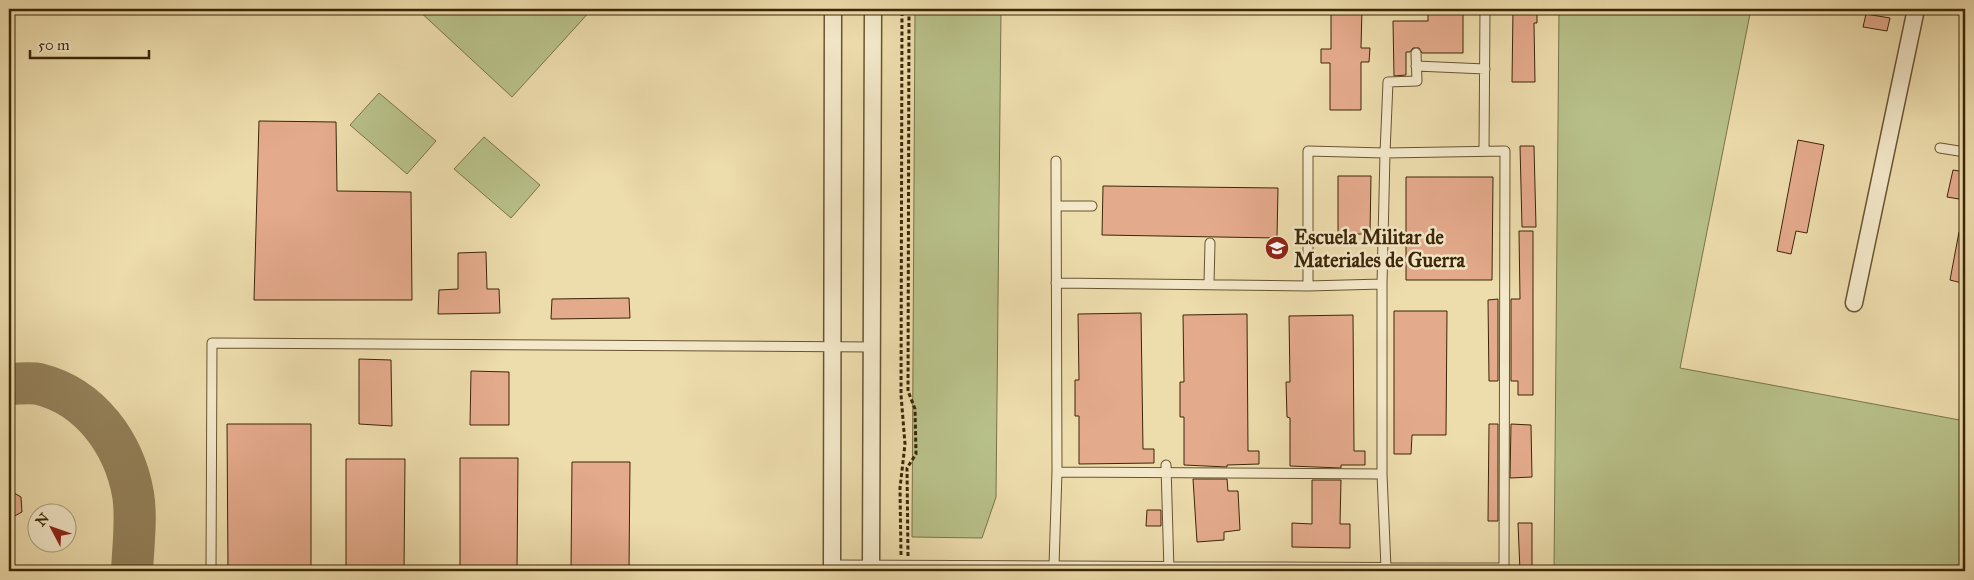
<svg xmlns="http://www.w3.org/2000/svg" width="1974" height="580" viewBox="0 0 1974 580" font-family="'IM FELL Great Primer',serif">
<rect width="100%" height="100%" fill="#eddcac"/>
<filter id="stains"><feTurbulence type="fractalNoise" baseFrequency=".004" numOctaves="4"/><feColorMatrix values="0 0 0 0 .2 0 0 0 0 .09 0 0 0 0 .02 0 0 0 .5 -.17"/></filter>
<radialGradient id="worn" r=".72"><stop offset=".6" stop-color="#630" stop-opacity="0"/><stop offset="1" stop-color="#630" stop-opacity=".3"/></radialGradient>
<path fill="#b8c089" stroke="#7a7348" d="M417,9H592L512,97Z
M915,9H1001L996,497L982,538L912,537Z
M1559,9H1751L1680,368L1965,421V571H1554Z
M379,93L436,141L407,174L350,125Z
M484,137L540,185L511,218L454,169Z"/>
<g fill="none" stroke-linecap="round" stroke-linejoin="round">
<path stroke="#94815a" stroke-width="42" d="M9,384C18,384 30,382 39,384C91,397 124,444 133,494C137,517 133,548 132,571"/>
</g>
<path fill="#e4aa8c" stroke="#3c2607" d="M1331,9H1362L1361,48H1370L1369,62H1361V110H1330V63H1321V49H1331Z
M1428,9H1463V53H1422L1419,48H1413L1410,52H1406V75L1394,76L1393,21H1428Z
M1513,9H1537V23H1534L1535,82H1512Z
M1866,14L1890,18L1887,31L1863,27Z
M259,121L336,122L337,191L411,192L412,300H254Z
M1798,140L1824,145L1807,233L1796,231L1791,254L1777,251Z
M1520,146H1534L1536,227H1522Z
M1953,170L1965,172V200L1947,197Z
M1338,176H1371L1370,234H1338Z
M1406,177H1493L1492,280H1406Z
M1103,186L1278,188L1277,238L1102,235Z
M1519,231H1533V395H1518V381H1511V299H1520Z
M1959,232L1965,233V268L1962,283L1950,280Z
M486,252L487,289H499L500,313L438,314L439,290L458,289V253Z
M629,298L630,318L551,319L552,299Z
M1498,299V381H1489L1488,300Z
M1394,311H1447L1446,435H1412L1411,454H1394Z
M1141,313L1143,449H1154V463L1079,464V416H1075V380H1079L1078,314Z
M1247,314L1248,451H1259V464L1227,465V467L1184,465V417H1180V382H1184L1183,315Z
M1353,315L1354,451H1365V465H1341V468L1290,466V418L1287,417L1286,382H1290L1289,316Z
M359,359L391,360L392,426L359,424Z
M471,371L509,372V425H470Z
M227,424H311V571H228Z
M1489,424H1498V521H1488Z
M1511,424L1531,425L1532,477L1510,478Z
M460,458H518L517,571H460Z
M346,459H405L404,571H346Z
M572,462H630L629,571H571Z
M1193,479H1227L1228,491H1238L1240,530L1224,532V540L1197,542Z
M1312,480H1341L1340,524H1350V548L1292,547V523L1312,524Z
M9,490L21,497L22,512L9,519Z
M1147,510H1161V526H1146Z
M1518,523H1532V571H1520Z"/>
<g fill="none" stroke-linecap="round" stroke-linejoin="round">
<g stroke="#685430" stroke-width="11">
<path id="lane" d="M1416,53L1417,81L1388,82L1385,153L1505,151L1504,571
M1416,66L1485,69
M1940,148L1965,152
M1484,151L1485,9
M1057,206H1092
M1056,283L1308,286L1382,284
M1209,283L1210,243
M1166,465L1169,571
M1057,472L1382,474V284L1385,153L1308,151V286
M1382,474L1386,568
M832,565L1504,568
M1054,566L1057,472L1056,161
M211,571L212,343L872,347"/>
</g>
<g stroke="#685430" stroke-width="19">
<path id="street" d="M1854,303L1916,9
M832,571L833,9
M871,571L873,9"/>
</g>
<path stroke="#3c2607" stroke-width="3" stroke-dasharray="4 2.5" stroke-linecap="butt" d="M901,555L900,488L905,444L901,395L902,9
M908,556L907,468L916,454L915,409L908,391L909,9"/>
<use href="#lane" stroke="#f3e8c9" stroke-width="9"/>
<use href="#street" stroke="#f3e8c9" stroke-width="16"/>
</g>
<defs>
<g id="university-disc" transform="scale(1.25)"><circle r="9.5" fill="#8f2418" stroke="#f3e8c9"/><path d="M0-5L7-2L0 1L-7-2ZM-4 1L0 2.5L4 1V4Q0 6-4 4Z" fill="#fff"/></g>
</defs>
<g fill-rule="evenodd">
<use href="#university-disc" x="1277" y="248"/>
</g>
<g text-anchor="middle" stroke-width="5" stroke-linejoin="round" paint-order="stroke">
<g font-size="20" font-weight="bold" fill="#3c2607" stroke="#f3e8c9" text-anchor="start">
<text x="1294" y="244">Escuela Militar de<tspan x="1294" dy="23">Materiales de Guerra</tspan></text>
</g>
</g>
<rect width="1974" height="580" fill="none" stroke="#eddcac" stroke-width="30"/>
<rect x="10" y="10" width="1954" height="560" fill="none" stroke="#3c2607" stroke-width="2.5"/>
<rect x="15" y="15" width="1944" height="550" fill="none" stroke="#3c2607"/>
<g transform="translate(52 528) rotate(311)"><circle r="24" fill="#f3e8c9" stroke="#aa9a7b"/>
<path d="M0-4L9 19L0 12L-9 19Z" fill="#8f2418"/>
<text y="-8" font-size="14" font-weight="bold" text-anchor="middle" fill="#3c2607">N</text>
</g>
<path d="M30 50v8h119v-8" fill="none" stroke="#3c2607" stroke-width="2.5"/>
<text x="38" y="50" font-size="15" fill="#3c2607" stroke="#f3e8c9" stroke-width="4" paint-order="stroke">50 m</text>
<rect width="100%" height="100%" filter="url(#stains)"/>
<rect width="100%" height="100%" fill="url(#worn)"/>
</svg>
